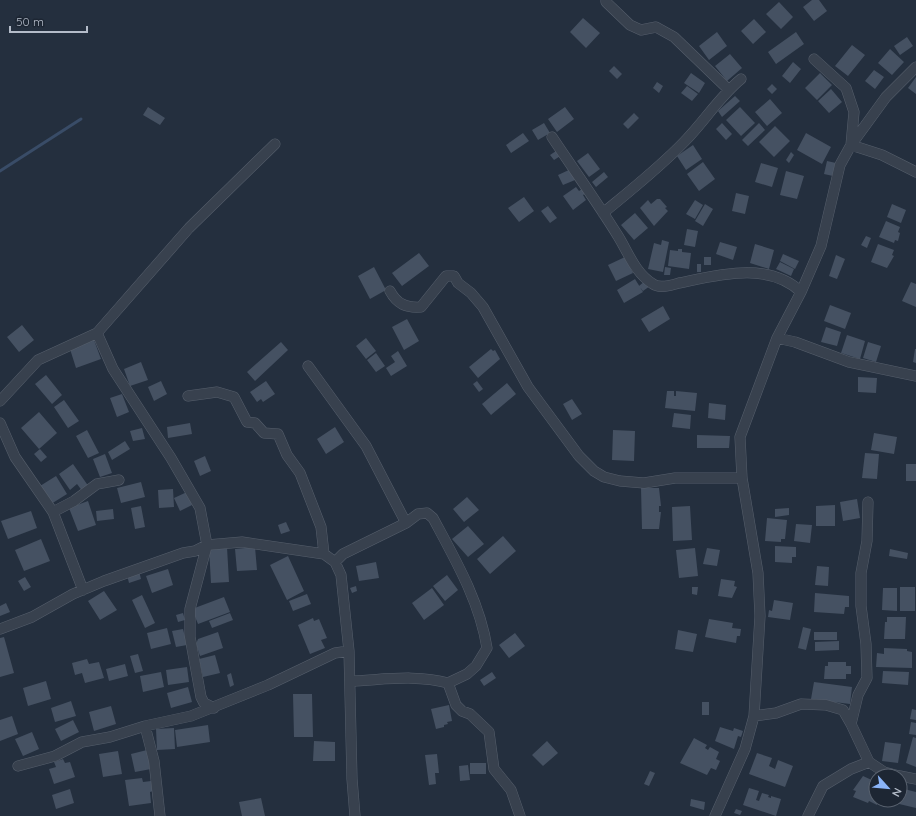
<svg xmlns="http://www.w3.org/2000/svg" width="916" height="816" viewBox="0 0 916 816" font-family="Quicksand,sans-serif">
<rect width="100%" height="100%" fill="#242f3e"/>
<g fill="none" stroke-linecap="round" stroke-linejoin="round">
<path stroke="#394c67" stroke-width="3" d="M0,171L81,119"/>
</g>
<path fill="#455162" d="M812,0H819L827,11L814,21L803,7Z
M779,2L793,17L781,29L766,14Z
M583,18L600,33L586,48L570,32Z
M754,19L766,32L753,44L741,31Z
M717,32L727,46L709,60L699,46Z
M796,32L804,44L776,64L768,52Z
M907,37L913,46L900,55L894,46Z
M852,45L865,55L848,76L835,66Z
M890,49L904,62L892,75L878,63Z
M730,54L742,68L727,81L715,66Z
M793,62L801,69L790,83L782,76Z
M614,66L622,74L617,79L609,71Z
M874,70L884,77L875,89L865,81Z
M691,73L705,83L699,93L684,83Z
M820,73L832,85L817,100L805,88Z
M916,77V94L908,88Z
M657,82L663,86L659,93L653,88Z
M772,84L777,89L772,94L767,89Z
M687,86L698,94L692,101L681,93Z
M831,89L842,102L829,113L818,101Z
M735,96L740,101L722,117L718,111Z
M770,99L782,113L767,126L755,112Z
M148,107L165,118L160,125L143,115Z
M565,107L574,119L557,132L548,119Z
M740,107L755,123L741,136L726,120Z
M634,113L639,118L628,129L623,124Z
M544,123L550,133L538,140L532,130Z
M722,123L732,134L726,140L716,129Z
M759,123L765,130L748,146L742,140Z
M775,126L790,141L774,157L759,142Z
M523,133L529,141L511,153L506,145Z
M806,133L831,147L822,164L797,150Z
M693,145L702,159L686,170L677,156Z
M559,149L562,155L554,160L550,155Z
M791,152L794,155L789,163L786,160Z
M588,153L600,169L589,177L577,161Z
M827,161L836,163L833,176L824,174Z
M703,162L715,179L699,191L687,174Z
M761,163L778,168L772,187L755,182Z
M571,169L575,180L563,185L558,175Z
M786,171L804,176L797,199L780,195Z
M604,172L608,177L596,187L592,182Z
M576,187L579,191L582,189L585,194L583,195L586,200L573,210L563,196Z
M736,193L749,196L745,214L732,211Z
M524,197L534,211L519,222L508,208Z
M657,199H660L667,207L665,208L668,211L654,226L640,208L648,200L651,204Z
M695,200L703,205L695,219L686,214Z
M705,204L713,209L703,226L695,221Z
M892,204L906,210L901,223L887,217Z
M548,206L557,218L550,223L541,211Z
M635,213L648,228L634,240L621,225Z
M886,221L900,227L898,232L900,233L898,241L895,240L894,243L879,237Z
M687,229L698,231L695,247L684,245Z
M866,236L871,238L867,248L861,245Z
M662,240L669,242L663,272L648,269L654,243L661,245Z
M720,242L737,247L733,260L716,254Z
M755,244L774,250L769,269L750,263Z
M878,244L894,250L892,255L894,256L887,268L871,262Z
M678,249H682V252L691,253L689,269L668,266L670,250L678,251Z
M419,253L429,266L402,286L392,273Z
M783,254L799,261L795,269L780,261Z
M836,255L845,259L837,279L829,276Z
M625,257L633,273L616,281L608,265Z
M704,257H711V265H704Z
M780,262L794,269L791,276L776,269Z
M697,264H701V272H697Z
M374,267L386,290L370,299L358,276Z
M665,267L671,268L670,275H664Z
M635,279L643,292L624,303L617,290Z
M646,280L650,286L643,291L639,286Z
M911,282L916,284V307L902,301Z
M830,305L851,313L845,329L824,321Z
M663,306L670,319L649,332L641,319Z
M407,319L419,341L404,350L392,327Z
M22,325L34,340L19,352L7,337Z
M826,327L841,332L837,346L821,342Z
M847,335L865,341L860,359L841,353Z
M366,338L376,351L366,359L356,346Z
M94,340L101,359L76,368L70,349Z
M281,342L288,350L255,381L247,372Z
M868,342L881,346L876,362L863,358Z
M491,349L493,351L495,350L500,359L478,378L469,367Z
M915,349H916V363L913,362Z
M398,351L407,366L391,376L386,368L395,362L391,356Z
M376,353L385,366L376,372L367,360Z
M141,362L148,380L130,386L124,369Z
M46,375L62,395L52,404L35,384Z
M858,377L877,378L876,393L858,392Z
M161,381L167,394L154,401L148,387Z
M266,381L275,394L263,402L261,399L257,402L250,392Z
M477,381L483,389L479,392L473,384Z
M507,383L516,394L491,415L482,404Z
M667,391H674V396H676V391L697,393L695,411L665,408Z
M122,394L129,412L117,417L110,398Z
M572,399L582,414L572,420L563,404Z
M64,400L79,421L68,428L54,407Z
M709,403L726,405L725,420L708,418Z
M39,412L57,433L39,449L21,428Z
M674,413L691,415L690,429L672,427Z
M190,423L192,434L168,438L167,427Z
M335,427L344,442L326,454L317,439Z
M142,428L145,439L133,441L130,431Z
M87,430L99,453L88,458L76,436Z
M613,430L635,431L634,461L612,460Z
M874,433L897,437L894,454L871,450Z
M697,435L730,436L729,448H697Z
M125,441L130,449L112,460L108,452Z
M40,449L47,457L41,462L34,454Z
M865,453L879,454L877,479L862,478Z
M105,454L112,473L100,477L93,459Z
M205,456L211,471L200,476L194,461Z
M73,464L89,487L83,492L77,484L70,490L59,474Z
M906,464H916V481H906Z
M56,476L67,494L51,504L40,486Z
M141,482L145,497L121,503L117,488Z
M641,488H659L661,506H659V512H661L659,529H642Z
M173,489L174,507L159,508L158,490Z
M187,492L192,505L180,511L174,498Z
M467,497L479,510L464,522L453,509Z
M857,499L860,518L843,521L840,502Z
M88,501L96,525L78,531L69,508Z
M835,505V526H816V506Z
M141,506L145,527L135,529L131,508Z
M690,506L692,540L673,541L672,507Z
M789,508V515L775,517V509Z
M113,509L114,519L97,521L96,511Z
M31,511L37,528L8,539L1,521Z
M767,518L787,520L785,539H781V542L765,541Z
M286,522L290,531L281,534L278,525Z
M796,524L812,525L810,543L794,541Z
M468,526L484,544L468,557L452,539Z
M503,536L516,551L490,574L477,559Z
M41,539L50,561L24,571L15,550Z
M775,546L796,547V557H792V563L775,562Z
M227,547L229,582L211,583L209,548Z
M255,547L257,570L237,571L235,549Z
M695,548L698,576L679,578L676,550Z
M707,548L720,550L717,566L703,564Z
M890,549L908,553L907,559L889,556Z
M288,556L304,591L287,600L270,565Z
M376,562L379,578L359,581L356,566Z
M817,566L829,567L828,586L815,585Z
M168,569L173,585L152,593L146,576Z
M139,571L141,579L129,583L127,575Z
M447,575L458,590L445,601L433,586Z
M25,577L31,587L24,591L18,581Z
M721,579L735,581L734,586L737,587L732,598L718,596Z
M356,586L357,591L352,593L350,588Z
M692,587H698L697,595L692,594Z
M900,587H915V611H900Z
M432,588L444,605L424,620L412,603Z
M883,588H897V611L882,610Z
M104,591L117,610L100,620L88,601Z
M815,593L849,596V607H845L844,614L814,612Z
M307,594L311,604L293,611L289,601Z
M142,595L155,623L145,628L132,600Z
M224,597L230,612L198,624L192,609Z
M774,600L793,603L790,620L768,617L769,610L772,611Z
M6,603L10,612L0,616V606Z
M183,613L185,620L178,622L176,615Z
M230,613L233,620L212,628L209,621Z
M887,617H906L905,639H884L885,622H887Z
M313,618L314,621L319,619L327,638L321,640L325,648L310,654L298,625Z
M709,619L733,623L732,628L741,629L740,636H737L736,643L705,637Z
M803,627L811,629L806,650L798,648Z
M167,628L171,644L151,649L147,633Z
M183,629L187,645L176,647L172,631Z
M678,630L697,634L693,652L675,649Z
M218,632L223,648L200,656L196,644L198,639Z
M814,632H837V640H814Z
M515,633L525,646L509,658L499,645Z
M4,637L14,673L0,677V638Z
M839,641V650L815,651V642Z
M884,648L907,649V651L912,652V668L876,667L877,653L884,654Z
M138,654L143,671L135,673L130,656Z
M215,655L220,673L203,677L199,659Z
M87,659L89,664L99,662L104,678L85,683L82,673L75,675L72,663Z
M828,662H846V666H851V674H846V679H824L825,666H828Z
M125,664L128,676L109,681L106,669Z
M187,667L189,682L168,685L166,670Z
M883,671L909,672L908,685L882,683Z
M161,672L164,687L143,692L140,676Z
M492,672L496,678L484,686L480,680Z
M231,673L234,685L230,687L227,675Z
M46,681L51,699L28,706L23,688Z
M814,682L852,687L850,704L811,699Z
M188,687L192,702L171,708L167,693Z
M293,694H312L313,737H294Z
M71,701L76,716L55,722L51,708Z
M702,702H709V715H702Z
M449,705L452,721L447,722L448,724L444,725V727L436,729L431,709Z
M111,706L116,724L94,731L89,712Z
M912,709L916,710V720L910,719Z
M12,716L18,734L0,741V720Z
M73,720L79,732L61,741L55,729Z
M911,722L916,723V735L909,734Z
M208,725L210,742L177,747L175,730Z
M720,727L733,731L734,728L743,731L741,737L738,736L734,749L715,741Z
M174,728L175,749L157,750L156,729Z
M32,732L39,749L23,756L15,739Z
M913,737L916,738V767L906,763Z
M694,738L707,745L705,748L708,750L710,747L719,752L716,759L720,761L716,770L711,768L707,775L680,763Z
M314,741L335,742V761H313Z
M547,741L558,753L543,766L532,755Z
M885,742L901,744L898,763L882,761Z
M147,750L151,769L135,772L131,754Z
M118,751L122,774L103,777L99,754Z
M757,753L772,758L769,766L775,769L778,760L793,766L785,787L749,774Z
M437,754L439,773H435L436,784L429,785L425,755Z
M63,759L65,763L70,762L75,777L54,784L49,769L56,767L54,762Z
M470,763H486V774H470Z
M468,765L470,780L460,781L459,766Z
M650,771L655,773L649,786L644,784Z
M863,776L876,782V800H879L877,805L869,801L868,803L853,797L856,791L853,790Z
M142,778L143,782L151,781L153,791L150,792L151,803L129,806L125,780Z
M749,788L759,791L756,800L759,801L762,793L769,795L768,797L771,798V796L781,799L776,816L743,805Z
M900,788L916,792V808L895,803L896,800H900Z
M70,789L74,803L56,809L52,795Z
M261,798L265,816H242L239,802Z
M691,799L705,802L704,810L690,806Z
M736,809L742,811L740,815L734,813Z"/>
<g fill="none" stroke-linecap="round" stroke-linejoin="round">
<g stroke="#565f6c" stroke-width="11">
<path id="minor" d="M606,0V2L630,25L641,30L656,27L674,37L728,89
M814,59L846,88L854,112L851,145L882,155L916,172
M552,137C574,170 597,202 618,236C628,252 635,273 653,284C660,289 672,285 679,283C718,275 769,261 801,292
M603,213C631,190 659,168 684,142C704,122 719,97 741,79
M390,291C397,304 406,308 421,307L446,276H454L458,283L471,293L483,307L528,387L579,456L594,471L604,477L620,481L644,483L675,478H742
M97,333L113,369L171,458L200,508L207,545L190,609V637L201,697L204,703L214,708
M777,338L795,342L849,362L916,376
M308,366L366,446L406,523
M188,396L217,392L234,397L247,422L255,423L264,433L278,434L287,455L300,473L321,527L324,554
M0,401L38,360L97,333L189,228L275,144
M0,423L15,457L53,512L83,590
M868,502L867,541L861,573V606L866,644L867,678L858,695L851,724L869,762L884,772L899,776
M53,512L74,501L97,484L119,480
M335,562L343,554L406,523L418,514L427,513L433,518C455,559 480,602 487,648L476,666L467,674L448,683
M0,629L32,617L73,594L104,581L183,553L195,551L207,545L242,542L324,554L335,562L341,575L349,651L352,779L355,816
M350,681C382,680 416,674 448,683
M448,683L456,705L462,711L470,714L489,732L494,769L511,790L520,816
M754,716L776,713L801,704L826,705L843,710L851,724
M145,726L154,761L160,816
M18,766L55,756L82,742L110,737L145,726L191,716L268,685L335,653L349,651
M900,776L916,779
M715,816L745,749L754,716L760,616L758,573L742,478L740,437L777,338L801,292L821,246L840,165L851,145L886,97L916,67
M808,816L823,786L851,769L869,762"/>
</g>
<use href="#minor" stroke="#38414e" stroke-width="10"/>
</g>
<g transform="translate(888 788) rotate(117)"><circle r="19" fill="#1d2633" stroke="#59626f"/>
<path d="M0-3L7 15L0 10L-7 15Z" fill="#8ab4f8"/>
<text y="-6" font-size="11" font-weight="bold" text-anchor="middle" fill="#b4bcc9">N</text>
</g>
<path d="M10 26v6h77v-6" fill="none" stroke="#b4bcc9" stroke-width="2"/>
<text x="16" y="26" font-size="12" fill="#b4bcc9" stroke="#1d2633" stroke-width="3" paint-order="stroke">50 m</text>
</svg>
